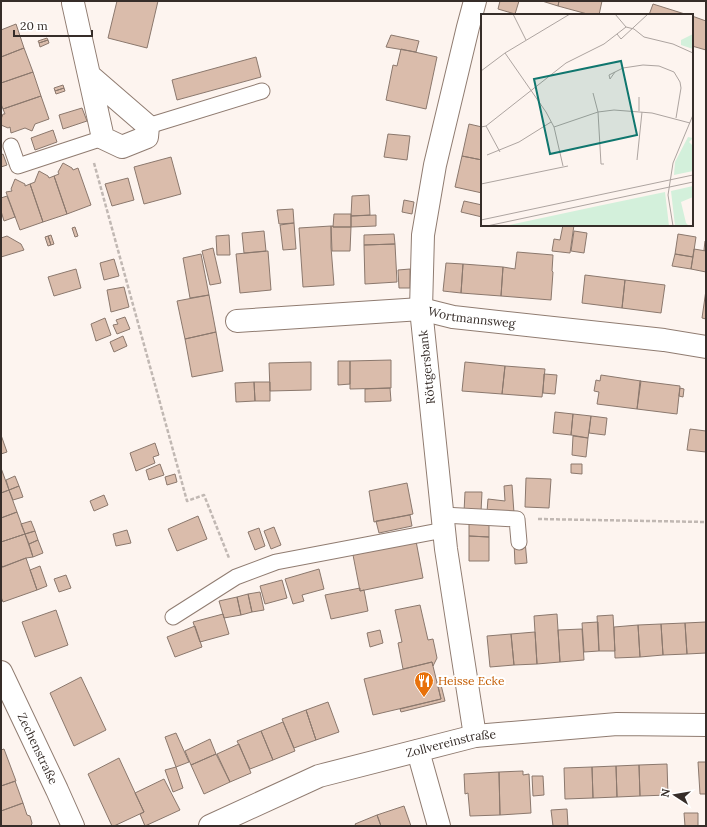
<svg xmlns="http://www.w3.org/2000/svg" width="707" height="827" viewBox="0 0 707 827" font-family="Lora,serif">
<rect width="100%" height="100%" fill="#fdf4ef"/>
<path fill="#dabcab" stroke="#8b786d" d="M117,1H158L147,48L108,38Z
M500,1H519L515,14L498,9Z
M542,1H559L558,6Z
M559,1H602L599,15H591L558,6Z
M653,4L688,15H649Z
M692,16L706,21V50L692,46Z
M16,24L24,48L1,57V30Z
M391,35L419,41L416,52L386,47Z
M47,38L48,40L39,43L38,41Z
M48,40L49,43L40,47L39,43Z
M24,48L33,72L1,83V57Z
M401,49L437,57L426,109L386,100L393,65L397,66Z
M256,57L261,77L177,100L172,80Z
M33,72L41,96L3,109L1,104V83Z
M63,85L64,88L55,91L54,88Z
M64,88L65,91L56,94L55,91Z
M41,96L49,119L35,124L32,131L25,128L11,133L10,127L8,128L1,125V119L3,114H5L3,109Z
M82,108L87,121L63,129L59,115Z
M469,124L482,127V160L462,156Z
M53,130L57,142L35,150L31,138Z
M388,134L410,136L407,160L384,157Z
M3,154L7,165L1,167V155Z
M462,156L482,160V193L455,187Z
M171,157L181,194L144,204L134,167Z
M63,163L72,168L73,170L78,168L91,205L67,214L54,176L59,174L58,172Z
M39,171L48,176L49,178L54,176L67,214L43,222L30,184L35,182V181Z
M128,178L134,200L112,206L105,184Z
M15,179L25,184V186L30,184L43,222L20,230L6,192L12,191L11,189Z
M369,195L370,215L351,216L352,196Z
M7,196L15,217L4,221L1,211V198Z
M404,200L414,202L412,214L402,212Z
M464,201L482,205V217L461,212Z
M293,209L294,223L279,224L277,210Z
M334,214H351V227H333Z
M376,215V226L351,227V216Z
M294,223L296,249L283,250L280,225Z
M563,225H574L570,253L552,251L554,239L560,240Z
M331,226V247L334,285L303,287L299,228Z
M331,226H333V227H351L350,251H332Z
M75,227L78,236L75,237L72,228Z
M264,231L266,251L244,253L242,233Z
M574,231L587,233L584,253L571,251Z
M394,234L395,244L364,245V235Z
M678,234L696,237L693,257L675,254Z
M51,235L54,244L51,245L48,236Z
M229,235L230,255H217L216,236Z
M7,236L21,244L24,250L1,257V238Z
M48,236L51,245L48,246L45,237Z
M705,241H706V251L704,250Z
M395,244L397,282L365,284L364,245Z
M213,248L221,283L210,285L202,251Z
M694,249L706,251V272L691,269Z
M268,251L271,290L240,293L236,254Z
M517,252L553,255L552,271L553,272L551,300L501,296L503,267L515,269Z
M201,254L209,295L190,298L183,258Z
M675,254L693,257L691,269L672,266Z
M114,259L119,276L104,280L100,263Z
M446,263L463,264L461,293L443,291Z
M463,264L503,267L501,296L461,293Z
M76,269L81,288L54,296L48,277Z
M410,269V288H399L398,270Z
M585,275L625,280L622,308L582,303Z
M625,280L665,285L661,313L622,308Z
M124,287L129,307L111,312L107,290Z
M706,290V319L702,318Z
M209,295L216,332L185,339L177,301Z
M125,317L130,329L117,334L113,325L118,324L116,320Z
M105,318L111,335L96,341L91,324Z
M216,332L223,371L192,377L185,339Z
M123,336L127,346L114,352L110,342Z
M391,360V388L350,389V361Z
M338,361H350V384L338,385Z
M311,362V390L270,391L269,363Z
M465,362L505,366L502,394L462,391Z
M505,366L545,369L542,397L502,394Z
M544,374L557,375L555,394L543,393Z
M601,375L641,381L637,409L597,404L599,392L594,391L596,380L600,381Z
M640,381L680,386L677,414L637,409Z
M254,382H270V401H255Z
M254,382L255,401L236,402L235,383Z
M390,388L391,401L365,402V389Z
M680,388L684,389L683,397L679,396Z
M555,412L573,414L571,435L553,433Z
M573,414L591,416L588,438L571,435Z
M591,416L607,418L605,435L589,433Z
M690,429L706,431V452L687,450Z
M1,435L7,452L1,454Z
M573,436L588,438L586,457L572,455Z
M155,443L159,455L153,457L155,463L136,471L130,453Z
M160,464L164,475L149,480L146,470Z
M571,464H582V474L571,473Z
M1,468L9,490L1,493Z
M175,474L177,482L167,485L165,477Z
M15,476L19,486L9,490L6,480Z
M526,478L551,479L549,508L525,507Z
M407,483L413,514L374,522L369,491Z
M512,485L514,513L487,512L488,499L505,501L504,486Z
M19,486L23,497L13,500L9,490Z
M9,490L17,512L1,518V493Z
M465,492H482L481,512H464Z
M104,495L108,505L94,511L90,501Z
M17,512L25,534L1,542V518Z
M410,515L412,526L379,533L376,521Z
M198,516L207,539L177,551L168,529Z
M31,521L35,531L25,534L21,524Z
M469,523L489,524V537L469,536Z
M274,527L281,545L271,549L264,531Z
M259,528L265,546L255,550L248,532Z
M127,530L131,543L116,546L113,534Z
M35,531L38,540L29,544L25,534Z
M25,534L33,557L26,558L2,567L1,563V542Z
M469,536L489,537V561H469Z
M38,540L43,553L33,557L29,544Z
M416,541L423,578L360,591L353,555Z
M525,541L527,563L515,564L514,542Z
M26,558L37,590L3,602L1,597V566L3,567Z
M40,566L47,586L37,590L30,570Z
M319,569L324,589L302,595L304,601L293,604L285,579Z
M66,575L71,588L59,592L54,579Z
M282,580L287,598L265,604L260,586Z
M360,588V591L364,590L368,611L331,619L325,595Z
M260,592L264,610L252,612L248,594Z
M248,594L252,612L241,615L237,597Z
M237,597L241,615L224,618L219,601Z
M420,605L428,640L433,639L437,658L433,666L432,662L403,669L398,643L402,642L395,610Z
M56,610L68,645L35,657L22,622Z
M223,614L229,634L200,642L193,622Z
M557,614L560,662L537,664L534,616Z
M613,615L615,651H599L597,616Z
M598,622L599,651L584,652L582,623Z
M706,622V653L687,654L685,623Z
M685,623L687,654L663,655L661,624Z
M661,624L663,655L640,657L638,625Z
M638,625L640,657L615,658L614,627Z
M195,626L202,647L175,657L167,637Z
M582,629L584,660L560,662L558,630Z
M380,630L383,643L370,647L367,633Z
M535,632L537,664L514,665L511,634Z
M511,634L514,665L490,667L487,636Z
M432,662L441,699L373,715L364,679Z
M81,677L106,730L74,746L50,693Z
M440,681L445,701L401,712L400,709L441,699L437,682Z
M328,702L339,732L316,740L306,710Z
M306,710L316,740L294,748L282,719Z
M283,722L295,751L273,760L261,731Z
M261,731L273,760L250,769L237,741Z
M176,733L189,762L176,767L165,737Z
M210,739L216,754L191,765L185,751Z
M239,744L251,773L230,782L217,754Z
M4,749L16,781L1,786V750Z
M216,754L230,782L204,794L191,765Z
M119,758L144,812L114,826H112L88,774Z
M698,762H706V794H700Z
M667,764L668,795L640,796L639,765Z
M639,765L640,796L617,797L616,766Z
M616,766L617,797L593,798L592,767Z
M176,767L183,788L173,792L165,770Z
M592,767L593,798L565,799L564,768Z
M523,771V775L529,774L531,813L500,815L499,772Z
M499,772L500,815L470,816L468,793L465,794L464,774Z
M532,776H543L544,795L533,796Z
M164,779L180,810L145,826L140,814L144,812L135,793Z
M15,781L23,803L1,811V786Z
M23,803L27,815L30,816L32,823L31,826H1V811Z
M404,806L411,826H381L377,815Z
M567,809L568,826H553L551,810Z
M684,813H698V826H685Z
M377,815L381,826H356L355,824Z"/>
<g fill="none" stroke-linecap="round" stroke-linejoin="round">
<g stroke="#907c71" stroke-width="17">
<path id="lane" d="M148,126L262,91
M11,146L18,166L103,138
M443,515L517,519L519,542
M173,617L236,577L276,562L444,530"/>
</g>
<g stroke="#907c71" stroke-width="24">
<g id="street">
<path d="M73,1V3L103,138L122,147L147,137L148,126L89,75"/>
<path id="s1" d="M237,321L421,309L453,317L664,340L706,347"/>
<path id="s2" d="M1,672L57,790L73,826"/>
<path d="M475,736L446,549L421,309L423,235L435,165L468,27L475,1"/>
<path d="M418,751L439,826"/>
<path id="s3" d="M210,826L319,776L475,736L617,724L706,725"/>
</g>
</g>
<path stroke="#c1b8b3" stroke-width="2.5" stroke-dasharray="4 2" stroke-linecap="butt" d="M94,163L187,501L204,495L229,558
M538,519L706,522"/>
<use href="#lane" stroke="#fff" stroke-width="15"/>
<use href="#street" stroke="#fff" stroke-width="22"/>
</g>
<defs>
<g id="restaurant-pin" transform="scale(1)"><path d="M0 17L-7.5 6A9.5 9.5 0 1 1 7.5 6Z" fill="#e8710a" stroke="#fff"/><path d="M-5-6h1v4h1v-4h1v4h1v-4h1v5L-1.5 .5V6h-2V.5L-5-1ZM5-6V6H3V1.5H1.5Q1.5-4 5-6Z" fill="#fff"/></g>
</defs>
<g fill-rule="evenodd">
<use href="#restaurant-pin" x="424" y="681"/>
</g>
<g text-anchor="middle" stroke-width="4" stroke-linejoin="round" paint-order="stroke">
<g font-size="12" fill="#362d29" stroke="#fff">
<text dy="4" stroke="none"><textPath href="#s1" startOffset="236">Wortmannsweg</textPath></text>
<text transform="translate(427 367) rotate(-96)" y="4">Röttgersbank</text>
<text dy="4" stroke="none"><textPath href="#s3" startOffset="256">Zollvereinstraße</textPath></text>
<text dy="4" stroke="none"><textPath href="#s2" startOffset="85">Zechenstraße</textPath></text>
</g>
<g font-size="12" fill="#c56008" stroke="#fff" text-anchor="start">
<text x="438" y="685">Heisse Ecke</text>
</g>
</g>
<g transform="translate(481 14)">
<rect width="212" height="212" fill="#fdf4ef"/>
<path d="M212,20V35L200,31V26ZM207,123L212,124L208,128L212,132V157L193,161L194,148ZM212,172V183L200,188L205,209L208,212H194L190,177ZM184,178L188,212H24L117,192Z" fill="#d3f0db"/>
<path fill="none" stroke="#ada4a0" stroke-width="1" d="M32,0L45,26M134,0L145,13L153,15L163,23L192,30L212,39M136,20L140,25L167,0M24,39L65,98L73,113L82,152M0,57L24,39L89,0M134,58L129,65L128,61L142,54L162,51L178,52L193,58L199,68L200,74L195,104M112,79L117,98L120,150H123M158,97V83M5,112L19,138M0,113L5,112L85,49L123,30L145,13M73,113L117,98L133,96L171,99L209,109M6,141L38,128L70,108M156,146L161,98M0,170L87,152M0,206L212,161M6,212L212,168M192,212L187,181L192,149L212,101"/>
<path fill="#0f766e" fill-opacity="0.15" stroke="#0f766e" stroke-width="2" d="M140,47L156,121L69,140L53,65Z"/>
<rect width="212" height="212" fill="none" stroke="#362d29" stroke-width="2"/>
</g>
<rect width="707" height="827" fill="none" stroke="#362d29" stroke-width="4"/>
<g transform="translate(675 795) rotate(282)" stroke="#ffffff" stroke-width="3" paint-order="stroke">
<path d="M0-3L7 15L0 10L-7 15Z" fill="#362d29"/>
<text y="-6" font-size="11" font-weight="bold" text-anchor="middle" fill="#362d29">N</text>
</g>
<path d="M14 30v6h78v-6" fill="none" stroke="#362d29" stroke-width="2"/>
<text x="20" y="30" font-size="12" fill="#362d29" stroke="#ffffff" stroke-width="3" paint-order="stroke">20 m</text>
</svg>
